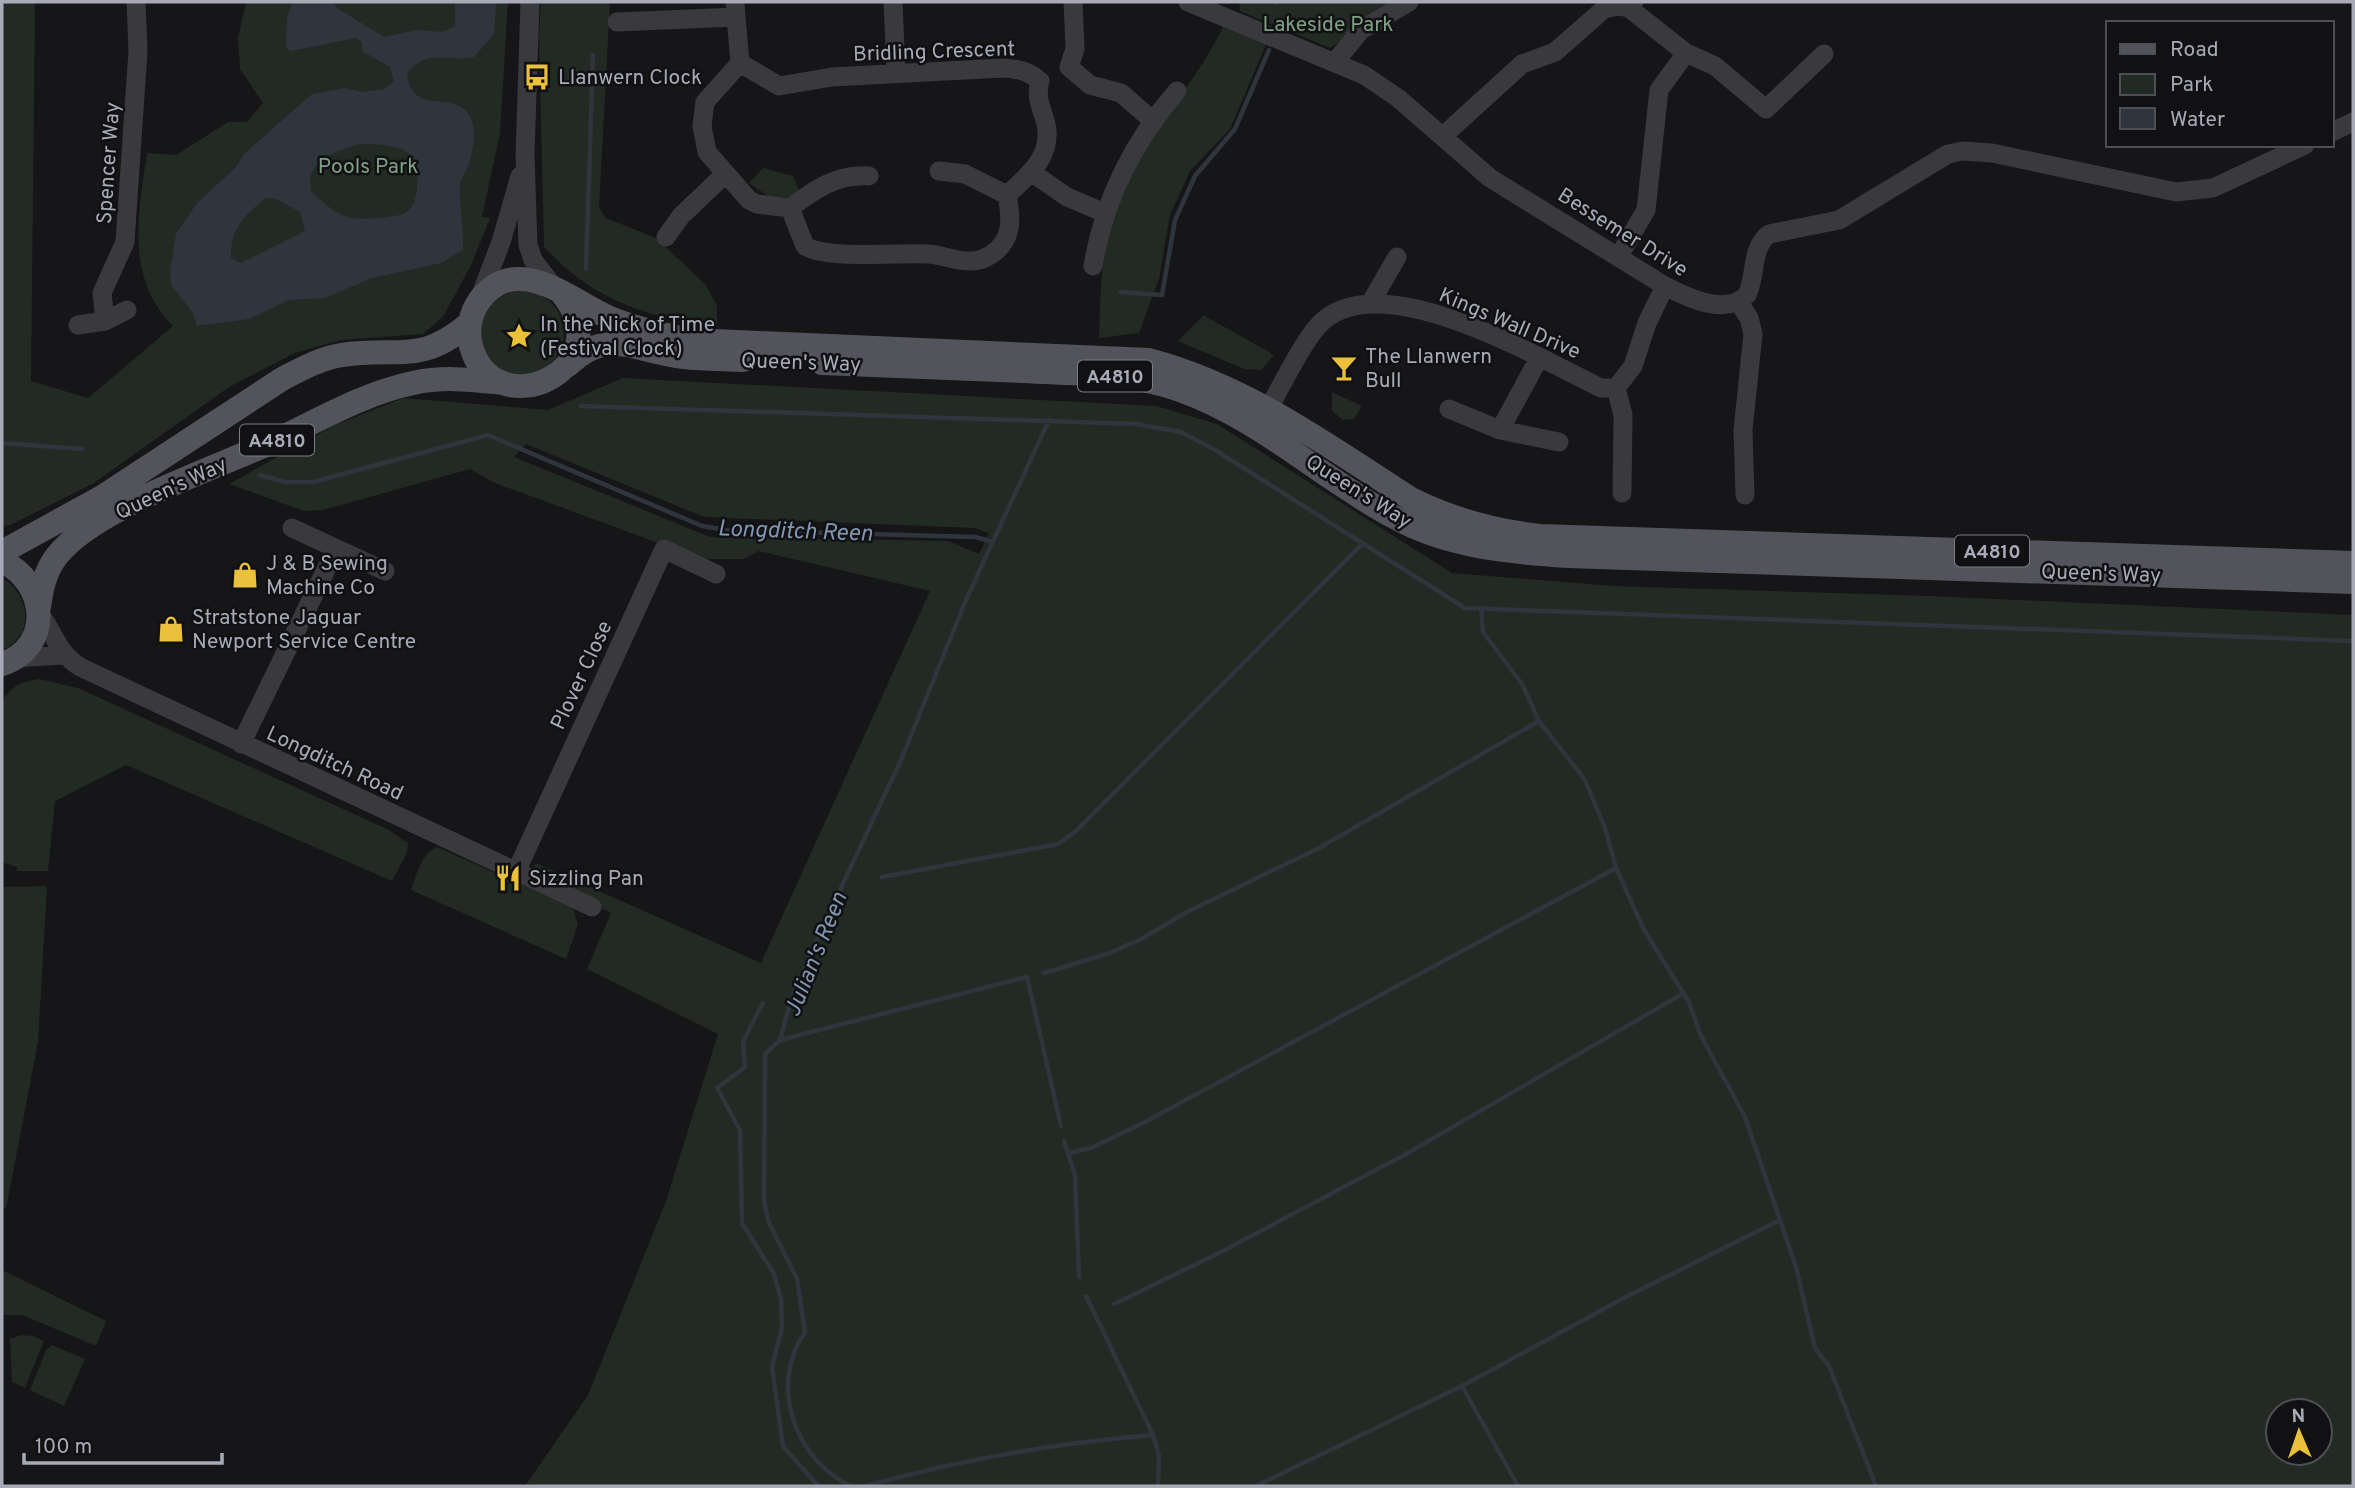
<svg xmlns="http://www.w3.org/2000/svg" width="2355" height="1488" viewBox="0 0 2355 1488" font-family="Overpass,sans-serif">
<rect width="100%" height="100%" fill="#161618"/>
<path fill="#222a24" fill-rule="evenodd" d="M2,2H35L31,381L88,398L173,326C125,277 138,215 147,153L176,155L228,122H247L263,103L240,69L238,38L246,2H508L500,133L482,217L490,218L472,263L443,317L423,334L341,340L295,353L229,387L94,483L10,525L2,526Z
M541,2H610L599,208L606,218L656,238L705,284L717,306V326C645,317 595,301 544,247L539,36Z
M1239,2H1399L1330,48L1240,11Z
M1225,23L1267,42L1230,129L1190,171L1170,215L1159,279L1139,333L1099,338C1101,288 1100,233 1123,186C1152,128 1197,82 1225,23Z
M763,168L793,176L800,192L792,198L768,196L749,183Z
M480 333a42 42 0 1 1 84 0a42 42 0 1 1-84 0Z
M1204,315L1205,316L1274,355L1261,370L1244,369L1178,341Z
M623,378L1156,406L1217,424L1452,573L1613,586L1930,596L2353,615V1486H525L588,1395L666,1201L718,1034L587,969L611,913L531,873L536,863L761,963L930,591L759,551L743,559H702L495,483L470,469L323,510L304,511L229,484L333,426L403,398L548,410ZM526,444L704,517L974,528L989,533L979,554L948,541L710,537L514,457ZM2278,1411H2320V1453H2278Z
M1332,392L1362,406L1354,419L1343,420L1332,411Z
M2,578C30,594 36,636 2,650Z
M39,679L78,688L389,830L408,843L407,853L392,881L126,765L55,801L48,871H17V867L2,862V703C10,686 21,682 39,679Z
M437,847L573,908L578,925L566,959L411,890C417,874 421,854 437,847Z
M47,886L38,1042L6,1209L2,1208V887Z
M2,1270L106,1321L96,1346L22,1315H2Z
M21,1335L33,1336L44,1341L25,1388L12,1382L10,1339Z
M52,1345L85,1359L64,1406L30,1390L46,1350Z"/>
<path fill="#2e353d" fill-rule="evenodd" d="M293,2H333L337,8L384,37L417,30L442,32L455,26V2H496L494,34L474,57C445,63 428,47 407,74C412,115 449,92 466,111C479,124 473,155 467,169C464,175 461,178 460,184C459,206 464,228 463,250L441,263L372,278L325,298L289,300L249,319L197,326L193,313L171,285L170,271L176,234L197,203L235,168L245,153L312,94L344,88L363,92L384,89L394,81L390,67L362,51V42L356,38L291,51L286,48L287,16ZM359,144C374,144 393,144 407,152C420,159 420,196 411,207C405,215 397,216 387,217C348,222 339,218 311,191L310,175C321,156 339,150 359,144ZM266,198L276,199L300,212L305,231L241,263L231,258C230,229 245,215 266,198Z"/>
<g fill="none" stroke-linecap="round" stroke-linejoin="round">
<path stroke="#2e353d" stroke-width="4.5" d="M1275,2V3
M586,269L593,55
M1121,292L1162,295L1175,220L1195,176L1235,129L1269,50
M581,406L1136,424L1181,432L1215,450L1465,608L2353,641
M2,443L82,449
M260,475L285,482H313L488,435L702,526L726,530L975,537L993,542
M1481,608L1483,632L1522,684L1539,721L1585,780L1605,828L1616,868L1644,930L1689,1002L1700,1034L1745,1117L1796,1267L1815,1348L1829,1366L1876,1486
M882,877L1058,844L1076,831L1363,543
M1044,973L1110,953L1141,939L1187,912L1319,848L1539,721
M763,1003L743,1041L745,1067L717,1088L740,1130L742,1223L774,1274L781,1299L782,1328L772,1367L783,1446L818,1486
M780,1040L1027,977L1061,1126
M1064,1141L1075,1175L1079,1277
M1068,1153L1091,1148L1143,1123L1616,868
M1086,1296L1153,1435L1159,1456L1158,1486
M1114,1304L1221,1252L1406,1154L1684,993
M1462,1386L1518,1486
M851,1486C795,1460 768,1385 805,1332L797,1279L769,1223L764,1202L765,1054L780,1040L790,1003L819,935L901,760L966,600L1049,420
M866,1486C959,1460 1057,1443 1153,1435
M1256,1486L1462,1386L1624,1298L1780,1220"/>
<path stroke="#39393e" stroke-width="19" d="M530,2L525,155L528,245L533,260L554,287
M893,2L896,73
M1073,2L1075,49L1069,67L1090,85L1121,93L1152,120
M1188,2L1364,75L1398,98L1490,178L1665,286C1688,298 1725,316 1747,295C1757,274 1750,249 1769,234L1839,220L1948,154L1963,151L1992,153L2176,192L2213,188L2305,145
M1629,8L1686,53L1715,66L1766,109L1824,54
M736,17L740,63L705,102L702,126L707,152L749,200L757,204L790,208L805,246C826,260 901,252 929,254C943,255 957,262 972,261C979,261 986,258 992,254C1014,239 1011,217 1007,195C1028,176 1053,156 1046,124C1042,108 1035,99 1040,81C1028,71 1019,69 1003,68L832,77L779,86L740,63
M617,22L736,17L735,2
M1335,62L1361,30L1409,2
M2332,132L2353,122
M1443,136L1522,64L1555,52L1604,9L1618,6L1629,8L1634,2
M939,171L965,174L1007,195
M1031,172L1067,197L1105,213
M790,208C815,189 837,174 869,176
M666,237L681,216L724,175
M1619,256L1646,210L1659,90L1686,53
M1093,266C1104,199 1133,142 1177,91
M480,297L501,242L520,176
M1738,301L1749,318L1753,334L1743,430L1745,495
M1371,302L1397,257
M105,321L102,293L125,242L138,51L136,2
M78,325L105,321L127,310
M1616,388L1623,415L1622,493
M1449,409L1500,430L1559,442
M1262,419C1278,395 1304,336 1324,320C1387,268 1537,357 1601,388H1616L1633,366L1647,323L1665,286
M1500,430L1539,358
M292,528L385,571
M39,613C57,636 55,650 80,667L592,907
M14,658L62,655
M241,744L336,549
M516,872L664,549L716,574"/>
<path stroke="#53545b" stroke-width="24" d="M561,292C625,369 494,429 471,346C467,331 470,314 479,301C517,250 570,301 610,318C637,329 664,335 692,340L1149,360C1247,386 1327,445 1411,499C1453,520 1494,531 1540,536L2353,563
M822,363C889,366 956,368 1023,371C1076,374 1130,372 1180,390C1263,420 1319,477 1394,517C1448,547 1508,552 1568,556L2353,582
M568,365C609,326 636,352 684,357C703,359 724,359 743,360
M2,552L102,497L282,379C301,369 321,358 342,355C399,346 419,366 470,323
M2,561C47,582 54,647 2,664
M39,607C42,585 46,566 63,549C103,507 206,471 261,447C311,425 360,394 413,383C444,376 473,380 503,383"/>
</g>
<defs>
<g id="bus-bare" transform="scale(2.1)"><path d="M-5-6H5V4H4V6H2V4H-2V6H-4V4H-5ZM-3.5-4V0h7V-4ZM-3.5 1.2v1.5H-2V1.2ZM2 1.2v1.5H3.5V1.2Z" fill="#ebc13b" stroke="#111113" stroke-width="2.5" paint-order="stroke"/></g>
<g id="sight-bare" transform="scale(2.1)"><path d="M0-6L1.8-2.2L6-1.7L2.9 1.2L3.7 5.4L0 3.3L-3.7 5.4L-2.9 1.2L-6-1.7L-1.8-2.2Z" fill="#ebc13b" stroke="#111113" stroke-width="2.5" paint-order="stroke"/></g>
<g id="bar-bare" transform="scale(2.1)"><path d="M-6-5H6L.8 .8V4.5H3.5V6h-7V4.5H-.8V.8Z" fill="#ebc13b" stroke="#111113" stroke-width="2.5" paint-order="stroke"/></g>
<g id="shop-bare" transform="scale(2.1)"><path d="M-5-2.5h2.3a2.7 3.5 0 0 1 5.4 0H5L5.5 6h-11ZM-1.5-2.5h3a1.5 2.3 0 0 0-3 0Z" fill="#ebc13b" stroke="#111113" stroke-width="2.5" paint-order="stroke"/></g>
<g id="restaurant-bare" transform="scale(2.1)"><path d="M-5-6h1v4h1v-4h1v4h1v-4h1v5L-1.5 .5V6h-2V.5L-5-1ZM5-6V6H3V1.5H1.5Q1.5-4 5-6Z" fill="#ebc13b" stroke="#111113" stroke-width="2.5" paint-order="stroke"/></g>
</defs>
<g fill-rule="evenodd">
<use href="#bus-bare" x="537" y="77"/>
<use href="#sight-bare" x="519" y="336"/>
<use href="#bar-bare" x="1344" y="368"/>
<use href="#shop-bare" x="245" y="575"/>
<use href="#shop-bare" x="171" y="629"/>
<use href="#restaurant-bare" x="508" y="878"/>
</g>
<g text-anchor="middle" stroke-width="5" stroke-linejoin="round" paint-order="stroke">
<g fill="#111113" stroke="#7b7d86" stroke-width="2">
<rect x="1078" y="360.5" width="74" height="31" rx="5"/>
<rect x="240" y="424.5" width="74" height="31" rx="5"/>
<rect x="1955" y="535.5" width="74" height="31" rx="5"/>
</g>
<g font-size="19" font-weight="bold" fill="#a8abb7">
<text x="1115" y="383">A4810</text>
<text x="277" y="447">A4810</text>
<text x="1992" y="558">A4810</text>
</g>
<g font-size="21" fill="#80a185" stroke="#111113">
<text x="1328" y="31">Lakeside Park</text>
<text x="368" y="173">Pools Park</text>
</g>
<g font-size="21" fill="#a8abb7" stroke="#111113">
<text transform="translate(934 51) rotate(-2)" y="7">Bridling Crescent</text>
<text transform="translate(108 163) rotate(-86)" y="7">Spencer Way</text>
<text transform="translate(1623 232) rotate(32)" y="7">Bessemer Drive</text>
<text transform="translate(1510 323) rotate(23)" y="7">Kings Wall Drive</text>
<text transform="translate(801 362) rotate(2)" y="7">Queen's Way</text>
<text transform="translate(171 488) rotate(-25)" y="7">Queen's Way</text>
<text transform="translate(1359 491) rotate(32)" y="7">Queen's Way</text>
<text transform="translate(2101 573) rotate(2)" y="7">Queen's Way</text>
<text transform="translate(581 675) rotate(-65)" y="7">Plover Close</text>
<text transform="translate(335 763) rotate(25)" y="7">Longditch Road</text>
</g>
<g font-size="21" fill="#a8abb7" stroke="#111113" text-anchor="start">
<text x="558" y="84">Llanwern Clock</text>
<text x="540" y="331">In the Nick of Time<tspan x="540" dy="24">(Festival Clock)</tspan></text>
<text x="1365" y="363">The Llanwern<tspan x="1365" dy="24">Bull</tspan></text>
<text x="266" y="570">J &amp; B Sewing<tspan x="266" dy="24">Machine Co</tspan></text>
<text x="192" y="624">Stratstone Jaguar<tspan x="192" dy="24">Newport Service Centre</tspan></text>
<text x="529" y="885">Sizzling Pan</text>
</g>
<g font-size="23" font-style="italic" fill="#8196b1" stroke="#111113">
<text transform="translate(795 530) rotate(2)" y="8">Longditch Reen</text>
<text transform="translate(815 954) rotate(-68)" y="8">Julian's Reen</text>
</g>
</g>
<rect width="2355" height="1488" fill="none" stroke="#a8abb7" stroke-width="7"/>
<rect x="2106" y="21" width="228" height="126" fill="#111113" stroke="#4d4f55" stroke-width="2"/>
<rect x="2120" y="44" width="35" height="10" fill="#53545b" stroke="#4d4f55" stroke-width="2"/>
<text x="2170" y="56" font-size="21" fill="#a8abb7">Road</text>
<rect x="2120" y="74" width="35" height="21" fill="#222a24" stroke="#4d4f55" stroke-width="2"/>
<text x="2170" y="91" font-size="21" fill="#a8abb7">Park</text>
<rect x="2120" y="108" width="35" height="21" fill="#2e353d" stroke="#4d4f55" stroke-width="2"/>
<text x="2170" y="126" font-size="21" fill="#a8abb7">Water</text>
<g transform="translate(2299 1432) rotate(358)"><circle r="33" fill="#111113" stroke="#4d4f55" stroke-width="2"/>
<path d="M0-5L12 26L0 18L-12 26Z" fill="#ebc13b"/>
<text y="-10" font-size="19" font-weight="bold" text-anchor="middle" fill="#a8abb7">N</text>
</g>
<path d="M24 1453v10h198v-10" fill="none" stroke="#a8abb7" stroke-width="3.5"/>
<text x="35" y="1453" font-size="21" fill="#a8abb7" stroke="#111113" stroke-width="5" paint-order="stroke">100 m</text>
</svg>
